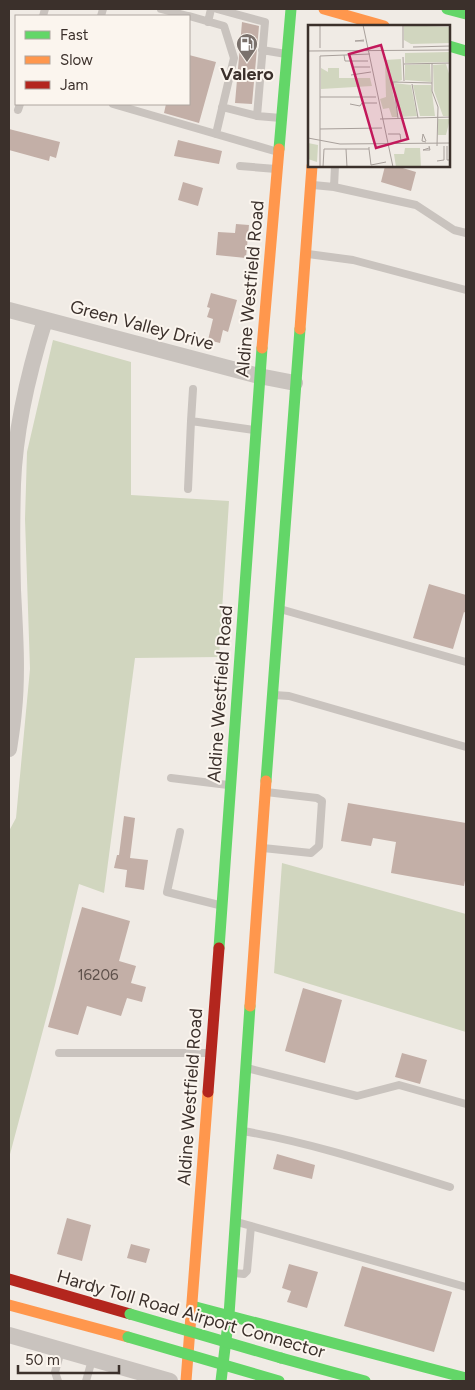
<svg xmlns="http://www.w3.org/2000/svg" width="475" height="1390" viewBox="0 0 475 1390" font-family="Figtree,sans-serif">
<rect width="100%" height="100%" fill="#f0ebe5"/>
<path fill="#d1d6bf" d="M53,340L131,362V495L229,501L219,657L135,658L104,893L79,884L55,985L9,1158V831L16,818L30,669L25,519L27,452Z
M282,863L466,914V1032L274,973Z"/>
<path fill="#c3afa7" d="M242,22L259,26L252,104L235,103Z
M189,55L216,62L199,123L164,113L166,104H189Z
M9,129L60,142L56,158L50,156L49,161L9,150Z
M178,140L222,151L219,164L174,156Z
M385,166H396L416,172L411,191L381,182Z
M183,182L203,188L198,206L178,200Z
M236,224L249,225L246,258L216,255L218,232L235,233Z
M211,293L237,300L228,332L223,330L220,343L208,340L213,319L207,317L210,308L207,307Z
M429,584L466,595V613L464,612L453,649L413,638Z
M348,803L466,823V875L464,886L391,873L396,842L373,838L371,846L341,841Z
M124,816L135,818L130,858L148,860L144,890L125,887L127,870L114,868L117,855H119Z
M82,907L130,921L119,961L136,966L131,983L146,987L142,1002L127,998L121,1016L87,1006L78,1035L48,1027Z
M303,988L342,1000L325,1063L285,1051Z
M402,1053L427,1060L420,1084L395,1077Z
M277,1154L315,1165L312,1179L273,1169Z
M67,1218L91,1225L82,1261L57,1254Z
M131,1244L150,1249L146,1263L127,1258Z
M289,1264L318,1272L307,1308L287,1302L291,1291L282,1288Z
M362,1266L452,1292L434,1352L344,1326Z"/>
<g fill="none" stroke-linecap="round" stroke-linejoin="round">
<path stroke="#c9c3be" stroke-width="8" d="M161,9L188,16
M217,9L265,22L257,116
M43,16L45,9
M101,16L103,9
M189,16L224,26L234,58L216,134
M208,22L211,9
M262,50L286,54
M113,104L278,152
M222,107L257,116L281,118
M18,110L20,104
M240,166L276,169
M313,185L334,187L416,205L454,230L466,233
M334,187L335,166
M308,254L353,260L466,290
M191,421L193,389
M188,489L191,421L254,430
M280,609L466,662
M274,695L289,696L466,747
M171,778L228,785
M180,832L167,892L219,905
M263,848L311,853L319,846L322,801L317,798L266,792
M59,1053H208
M247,1068L357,1096L399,1085L466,1104
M243,1131C313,1143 382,1166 450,1187
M237,1222L466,1287
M234,1273L244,1274L247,1271L251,1226
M58,1381L55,1372L61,1351
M86,1381L92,1360"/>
<path stroke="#c9c3be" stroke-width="16" d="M9,310L259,376L295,383
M9,749C11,736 13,724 14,711C18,671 15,630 13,590C12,555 12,519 13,484C15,430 29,371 45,320
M9,1335L170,1381"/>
<path stroke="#63d668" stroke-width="11" d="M447,9L466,14
M449,46L466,51
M279,149L291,9
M266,781L300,329
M219,948L262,348
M192,1306L466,1378
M281,1358L365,1381
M221,1381L229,1315L250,1006"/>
<path stroke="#ff974d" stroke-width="11" d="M324,9L384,26
M300,329L312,166
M262,348L279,149
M250,1006L266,781
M9,1305L128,1337
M186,1381L208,1092"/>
<path stroke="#b3261e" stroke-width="11" d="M208,1092L219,948
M9,1279L130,1314"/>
<path stroke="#63d668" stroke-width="11" d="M130,1314L281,1358
M128,1337L279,1381"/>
</g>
<defs>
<g id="fuel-pin" transform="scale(1.125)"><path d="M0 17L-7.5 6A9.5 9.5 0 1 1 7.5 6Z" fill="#7a716c" stroke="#fbf5ee"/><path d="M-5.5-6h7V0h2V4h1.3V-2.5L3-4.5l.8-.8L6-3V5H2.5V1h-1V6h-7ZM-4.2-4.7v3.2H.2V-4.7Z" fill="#fff"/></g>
</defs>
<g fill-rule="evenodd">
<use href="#fuel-pin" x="247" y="44"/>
</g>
<g text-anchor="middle" stroke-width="4" stroke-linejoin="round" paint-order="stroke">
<g font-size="15" fill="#5d504a">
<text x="98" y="980">16206</text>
</g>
<g font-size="18" font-weight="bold" fill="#3b302b" stroke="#fbf5ee">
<text x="247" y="80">Valero</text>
</g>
<g font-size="18" fill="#3b302b" stroke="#fbf5ee">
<text transform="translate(250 289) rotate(-85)" y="6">Aldine Westfield Road</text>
<text transform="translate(142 325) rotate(15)" y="6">Green Valley Drive</text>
<text transform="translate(220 694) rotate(-86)" y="6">Aldine Westfield Road</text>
<text transform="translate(190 1097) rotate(-86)" y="6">Aldine Westfield Road</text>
<text transform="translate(191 1314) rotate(16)" y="6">Hardy Toll Road Airport Connector</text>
</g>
</g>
<g transform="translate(308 25)">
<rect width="142" height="142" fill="#f0ebe5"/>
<path d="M96,0L141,2L142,18L103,19L96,15ZM142,27V37L97,38V28ZM93,34L94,55L83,59L90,92H84L81,83L75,84L72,74L78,72L77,35ZM122,39L123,57L97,55V40ZM138,39L142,52V91H135L126,66L125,40ZM13,43L20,47V43H31V53H62L64,61L13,64ZM86,58L103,60L109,91L92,92ZM105,60H123L127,91H112ZM130,94H142L138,110H130ZM0,118L10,120L9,137L0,134ZM97,123H112L113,142H88L86,129H96Z" fill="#d1d6bf"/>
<path fill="none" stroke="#a8a09b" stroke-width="1" d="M55,0L85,142M95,0V23M56,15L47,16H56M105,22L143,21M12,23V0M0,26L143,25M36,30L37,36H60M12,31L62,29M95,32L96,56M124,38V66L130,82L129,121M96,39L143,38M46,42H62M43,50L63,47M104,59L110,93M12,72H68M42,79L52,81L54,78H69M90,93L85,57L124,58M72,94L143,92M12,104L74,103M80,109H92L93,116M0,113L32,119L143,118M118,117L114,116L115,109L118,116M121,121L122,125H115L121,123M139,121V135H143M38,124L39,142M61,124L63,140L78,137M129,136L136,135V121M12,142V31M15,142L16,124H61V122"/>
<path fill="#c2185b" fill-opacity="0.15" stroke="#c2185b" stroke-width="2.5" d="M73,20L100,114L68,123L41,29Z"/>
<rect width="142" height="142" fill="none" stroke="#3b302b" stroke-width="2.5"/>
</g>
<rect width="475" height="1390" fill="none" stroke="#3b302b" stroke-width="20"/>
<rect x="15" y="15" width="175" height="90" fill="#fbf5ee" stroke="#aea6a0"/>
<rect x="25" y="31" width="25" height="8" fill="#63d668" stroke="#aea6a0"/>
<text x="60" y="40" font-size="15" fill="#3b302b">Fast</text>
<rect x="25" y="56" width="25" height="8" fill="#ff974d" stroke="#aea6a0"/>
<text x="60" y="65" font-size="15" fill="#3b302b">Slow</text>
<rect x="25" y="81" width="25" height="8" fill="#b3261e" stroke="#aea6a0"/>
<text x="60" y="90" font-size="15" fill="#3b302b">Jam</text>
<path d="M18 1365v8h101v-8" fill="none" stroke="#3b302b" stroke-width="2.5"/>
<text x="25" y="1365" font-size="15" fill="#3b302b" stroke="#fbf5ee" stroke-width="4" paint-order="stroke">50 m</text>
</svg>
